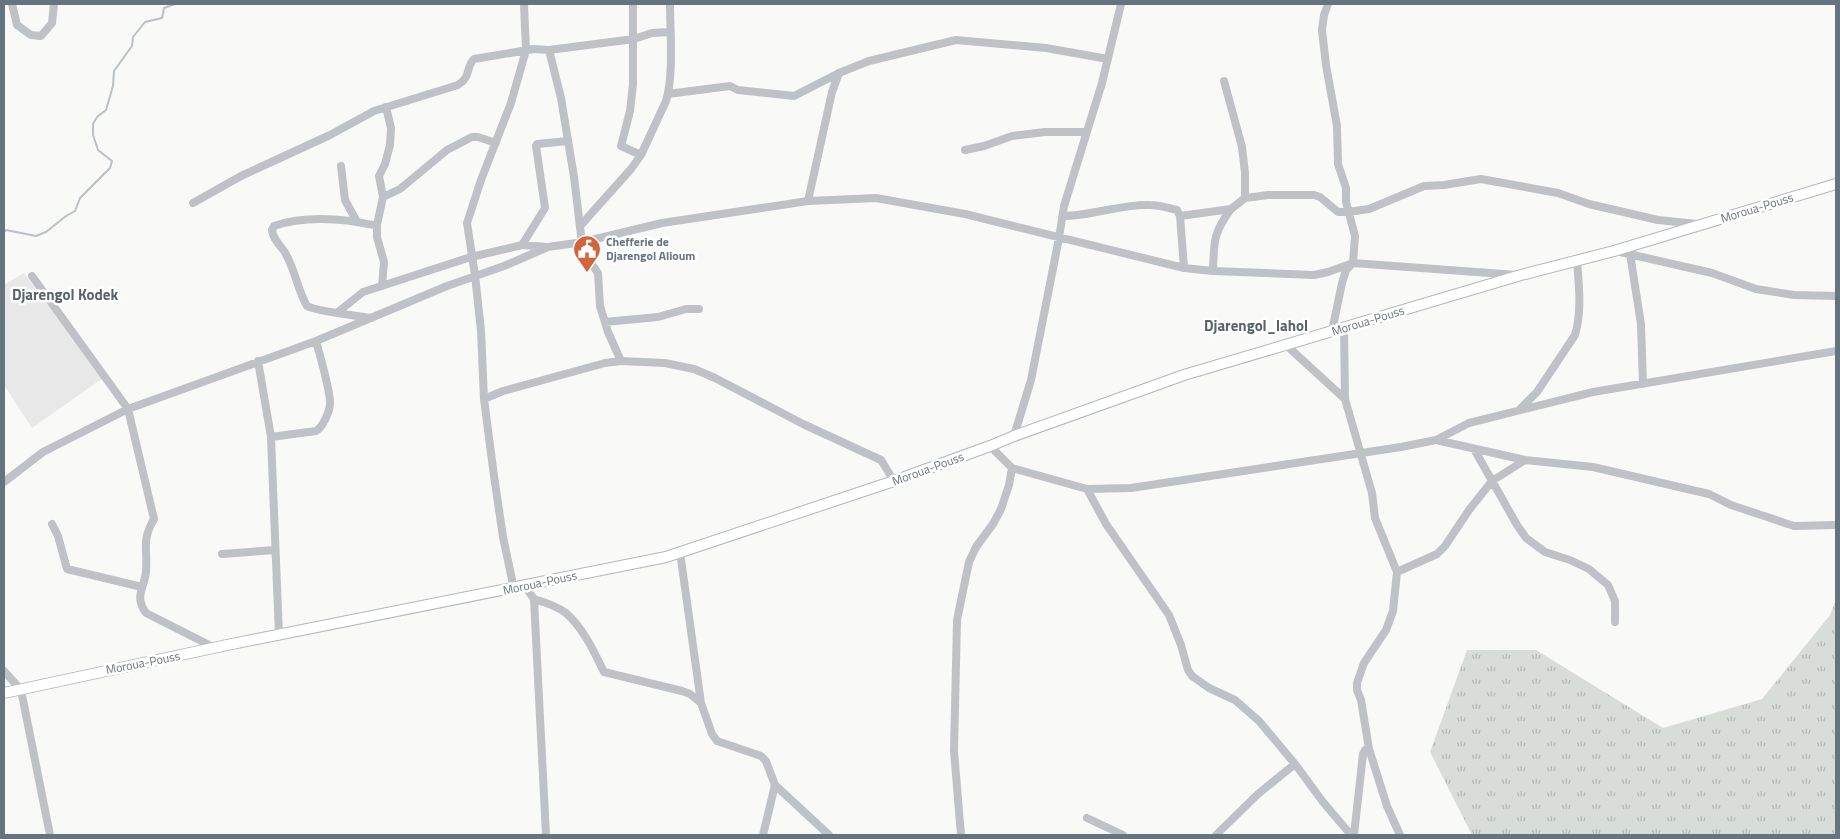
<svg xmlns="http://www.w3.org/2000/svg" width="1840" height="839" viewBox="0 0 1840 839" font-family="'Titillium Web',sans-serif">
<defs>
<pattern id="grass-tufts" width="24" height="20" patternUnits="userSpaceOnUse" patternTransform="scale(1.25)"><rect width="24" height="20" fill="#d9ddd7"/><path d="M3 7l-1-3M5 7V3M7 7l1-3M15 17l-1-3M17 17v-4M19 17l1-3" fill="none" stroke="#b4b8b4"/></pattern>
</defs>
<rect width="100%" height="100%" fill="#f9f9f7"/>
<path fill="#e7e8e7" d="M24,273L103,378L32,428L4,385V285Z"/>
<path fill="url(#grass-tufts)" d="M1836,600V835H1472L1430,752L1467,650H1536L1663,728L1762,699L1830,615Z"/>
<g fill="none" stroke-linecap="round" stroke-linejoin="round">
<path stroke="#b8c1c6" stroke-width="2" d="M4,232L6,230L36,236L46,232L66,216L75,211L80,198L110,168L112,161L98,150L93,135V124L97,117L106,110L113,86L114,71L132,46L133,37L145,22L162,18L164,8L175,4"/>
<g stroke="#b2b7bb" stroke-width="12">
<path id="major" d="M4,693L227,645L666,557L894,481L990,446L1014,436L1184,375L1521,275L1614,251L1836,184"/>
</g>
<path stroke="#bec2c6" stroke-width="8" d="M12,4L17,25L31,35L41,36L52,23L54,4
M633,4V84L630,111L621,146L641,155
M1328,4L1324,15L1322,30L1326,65L1337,126L1338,164L1346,188V202L1355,236L1353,263L1346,270L1342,283L1332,331
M549,50L561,98L574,177L583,252L598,273L600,306L608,332L621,361
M1224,81L1242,147L1245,173V198
M668,94L730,86L738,90L794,96L839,73L869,61L956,40L1046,48L1108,59
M965,150L984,146L1012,136L1045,132H1086
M341,166L345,200L357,222
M383,197L379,176L385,164L390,145L391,128L386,107
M808,201L832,92L839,73
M193,203L241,176L330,135L374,111L458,85C472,76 465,68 474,59L534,49L549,50L634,39L652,33L670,32
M1063,216C1092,216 1120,204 1150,205C1159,205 1168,208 1177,210L1180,216L1184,268
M1180,216L1231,209L1245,198L1268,195H1314L1320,197L1338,212H1348L1369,209L1424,186L1444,185L1481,179L1558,193L1589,204L1658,220L1697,224
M581,225L631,169L641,155L666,101C674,74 670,32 670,4
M522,245L545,208L536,146L537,144L568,141
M1616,251L1712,273L1756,289L1794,295L1836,296
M1630,254L1641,324L1643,384
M1213,271C1214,242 1213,233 1231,209
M32,276L128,409L154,519C141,541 148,549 146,572C144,589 134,596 146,613L215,648
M382,286L384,262L377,237V225L383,197L400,189L447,150L472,137H478L496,143
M338,312L363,292L471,257L522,245L548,247
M371,318C359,316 314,311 307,306C297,289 295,268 284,251C279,244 273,239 272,230L274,226C300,217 330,218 357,222C364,223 370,225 377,225
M605,322L658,317L686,309H699
M1344,328L1345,399L1372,493L1375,518L1397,572L1393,611L1386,630L1364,663L1357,683V690L1361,700L1369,749L1387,806L1400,835
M1286,345L1345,399
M258,361L271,437L279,636
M484,399L503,391L605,363L621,361L665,363L694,369L715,378L803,424L881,460L894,481
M1520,409L1537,392L1575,335C1582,311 1579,286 1577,261
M1014,436L1031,380L1059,238L1064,206L1102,83L1121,4
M271,437L316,431C323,427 330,411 330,403C330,389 320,356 316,341
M1436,440L1525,460L1593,467L1709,494L1731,505L1794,526L1836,525
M990,446L1012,468L1087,489L1131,488L1401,447L1436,440L1469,423L1593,392L1836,351
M1474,449L1517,525L1526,538L1545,552L1570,560L1589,569L1608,585L1615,601V622
M4,482L43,452L128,409L316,341L447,286L504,266L548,247L583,242L662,223L808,201L876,198L965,214L1184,268L1213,271L1314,275L1328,272L1353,263L1517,275
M1087,489L1106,524L1169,615L1181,645L1188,670L1192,676L1209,688L1235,700L1259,721L1295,764L1323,802L1351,835
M52,524L58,536L67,569L142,587
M680,552L701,703
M222,554L275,550
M1397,572L1437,554L1445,546L1469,510L1492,481L1525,460
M525,586L534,599L546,835
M514,589L503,537L494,476L484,399L481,331L475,275L467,223L481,180L511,103L526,50L524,4
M534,599C544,602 557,606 566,613C584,629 594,652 604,672L682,691L690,694L701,703L712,734L717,741L761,756L766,761L775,785L829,835
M4,671L21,690L50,835
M1087,818L1123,835
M763,835L775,785
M961,835L954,751L957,620L969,562L976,547L993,524L1001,509L1009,485L1012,468
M1216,835L1258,794L1295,764
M1354,835L1363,754L1365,750L1369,749"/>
<use href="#major" stroke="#fff" stroke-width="10"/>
</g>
<defs>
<g id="civic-pin" transform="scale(1.4375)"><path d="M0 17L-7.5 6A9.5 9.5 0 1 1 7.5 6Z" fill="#d1653e" stroke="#fff"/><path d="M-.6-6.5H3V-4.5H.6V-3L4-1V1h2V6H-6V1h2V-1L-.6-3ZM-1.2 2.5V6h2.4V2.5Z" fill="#fff"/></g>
</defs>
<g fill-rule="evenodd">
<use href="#civic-pin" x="587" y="249"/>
</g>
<g text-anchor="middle" stroke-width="5" stroke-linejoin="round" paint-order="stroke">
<g font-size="12" fill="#66747f" stroke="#fff">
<text transform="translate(1757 208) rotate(-17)" y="4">Moroua-Pouss</text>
<text transform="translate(1368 321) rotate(-17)" y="4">Moroua-Pouss</text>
<text transform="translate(928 469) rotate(-20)" y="4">Moroua-Pouss</text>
<text transform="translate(540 583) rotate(-12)" y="4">Moroua-Pouss</text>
<text transform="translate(143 663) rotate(-11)" y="4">Moroua-Pouss</text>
</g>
<g font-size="12" font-weight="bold" fill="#66747f" stroke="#fff" text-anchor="start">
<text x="606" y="246">Chefferie de<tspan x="606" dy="14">Djarengol Alioum</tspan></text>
</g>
<g font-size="15" font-weight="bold" fill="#58626b" stroke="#fff">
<text x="65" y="300">Djarengol Kodek</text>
<text x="1256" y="331">Djarengol_lahol</text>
</g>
</g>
<rect width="1840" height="839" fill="none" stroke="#66747f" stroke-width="10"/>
</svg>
